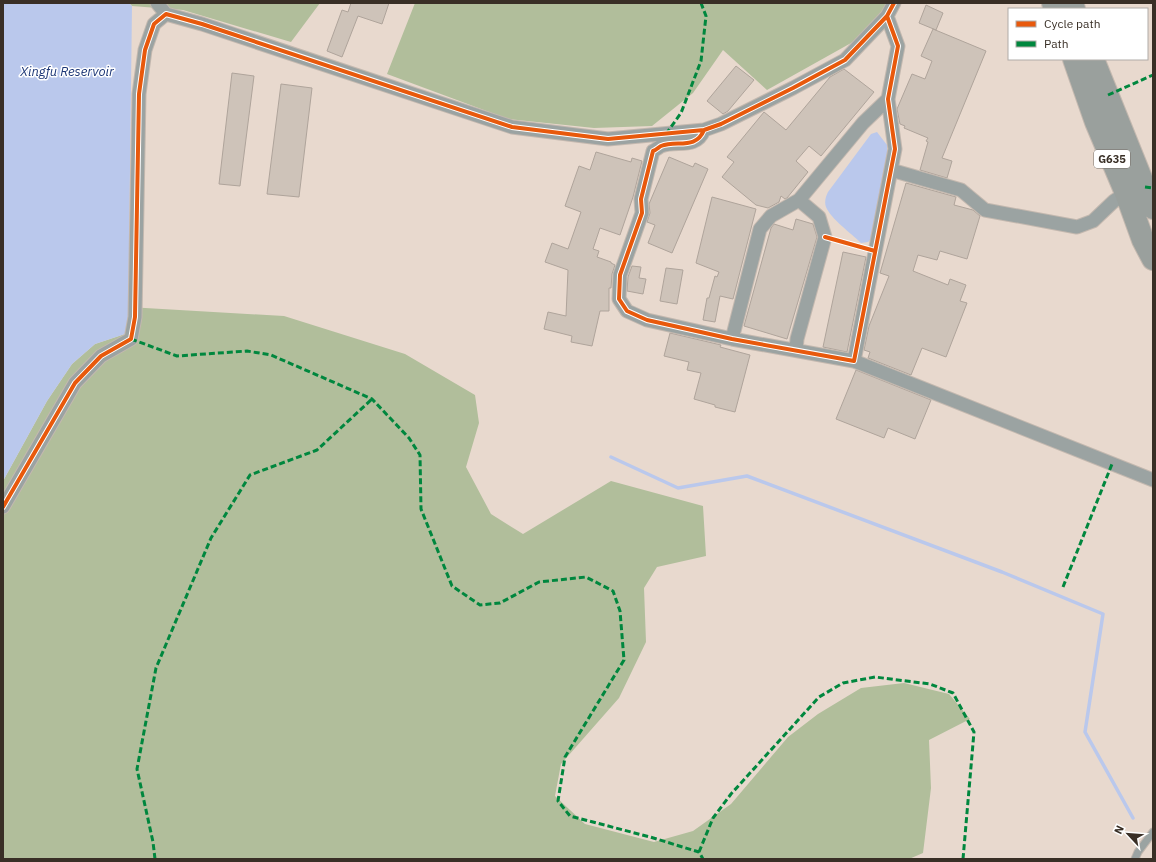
<svg xmlns="http://www.w3.org/2000/svg" width="1156" height="862" viewBox="0 0 1156 862" font-family="'IBM Plex Sans',sans-serif">
<rect width="100%" height="100%" fill="#e8d9ce"/>
<path fill="#b1be9b" d="M129,3H320L291,42L183,10L132,6Z
M415,3H888L860,38L767,90L723,50L693,93L652,126L594,128L508,119L387,74Z
M128,307L284,316L405,354L475,395L479,423L466,467L491,514L523,534L611,481L703,506L706,556L657,567L644,588L646,642L619,698L561,764L555,796L585,824L654,842L693,831L731,804L788,737L818,714L861,688L904,683L949,694L970,719L929,740L931,788L923,853L909,859H3V481L47,401L72,364L95,344L128,333Z"/>
<path fill="#bac8ec" d="M3,3H129L132,6L128,333L95,344L72,364L47,401L3,481Z
M877,132L887,145V153L871,239L868,242L861,243C851,233 831,219 826,207C824,202 826,196 828,192L871,134Z"/>
<g fill="none" stroke-linecap="round" stroke-linejoin="round">
<path stroke="#bac8ec" stroke-width="3.5" d="M611,457L678,488L747,476L1002,572L1103,614L1085,732L1133,818"/>
</g>
<path fill="#cec3b9" stroke="#afa49b" d="M351,3H389L382,24L358,16L342,57L327,51L342,10L348,12Z
M926,5L943,13L936,30L919,23Z
M933,29L986,51L942,158L952,161L947,178L920,170L928,142L926,141L928,138L904,128L905,126L900,124L897,109L912,74L925,79L932,61L921,56Z
M736,66L754,80L728,111L723,114L707,101Z
M844,69L874,92L821,156L809,146L796,161L808,172L787,198L785,199L781,196L779,202L768,208L756,205L722,177L734,162L727,157L764,112L786,130L830,77Z
M232,73L254,76L240,186L219,184Z
M281,84L312,88L299,197L267,194Z
M596,152L631,162L632,158L642,161L633,197L620,235L600,228L593,249L599,251L597,257L611,262V263L615,265L612,274L611,288H609V311H600L592,346L571,342L572,336L544,329L548,312L566,316L568,270L545,262L552,243L568,249L581,212L565,206L579,166L590,170Z
M669,157L693,167L695,163L708,169L672,253L648,243L655,225L647,222L650,213L649,204Z
M906,183L956,197L954,205L973,210L980,216L967,259L940,251L937,260L918,255L913,271L948,285L950,279L966,285L960,301L967,303L946,357L922,348L911,375L868,358L870,352L864,350L869,326L889,276L880,273Z
M712,197L756,209L733,299L720,296L715,322L703,320L707,298H709L715,276L717,277L719,272L696,263Z
M796,219L813,224L817,237L787,339L744,326L771,228L774,224L793,230Z
M843,252L866,257L847,352L823,347Z
M632,266L641,267L639,278L646,279L643,294L627,291L628,277Z
M666,268L683,270L677,304L660,301Z
M670,333L721,345L720,347L750,355L735,412L715,407V405L694,399L701,373L687,370L689,362L664,356Z
M856,370L931,400L915,439L888,428L884,438L836,419Z"/>
<g fill="none" stroke-linecap="round" stroke-linejoin="round">
<g stroke="#c3b8af" stroke-width="9">
<path id="service" d="M1135,859L1138,852L1153,832"/>
</g>
<g stroke="#c3b8af" stroke-width="15">
<path id="minor" d="M157,3L166,14
M704,130C696,150 677,140 661,146C659,147 656,150 653,151L641,199L642,213L620,275L619,299L627,311L647,320L732,339L854,361L895,149L888,99L898,46L887,16
M891,170L961,190L985,210L1077,227L1093,221L1114,201L1126,193
M732,339L760,229L771,216L799,200L863,123L888,99
M796,350L797,339L825,237L819,217L799,200
M854,361L1153,480
M3,507L75,383L101,356L131,339L135,317L139,94L145,50L154,24L166,14L202,24L512,127L608,139L704,130L721,124L793,88L845,60L887,16L894,3"/>
</g>
<g stroke="#c3b8af" stroke-width="24">
<path id="trunk" d="M1053,3L1056,9
M1072,3L1074,9
M1074,59L1096,122L1126,193L1143,240L1153,259
M1093,59L1153,208"/>
</g>
<use href="#service" stroke="#9ba3a2" stroke-width="7"/>
<use href="#minor" stroke="#9ba3a2" stroke-width="13"/>
<use href="#trunk" stroke="#9aa09d" stroke-width="22"/>
<path stroke="#00873e" stroke-width="3" stroke-dasharray="6 3" stroke-linecap="butt" d="M1108,95L1153,75
M666,134L681,113L701,61L706,16L701,3
M1145,187L1153,188
M131,339L177,356L247,351L271,355L372,399L409,438L420,455L421,509L452,586L480,605L500,603L539,582L586,577L613,591L620,611L624,660L565,757L558,801L570,816L650,837L699,852L703,859
M1063,587L1112,464
M699,852L713,818L731,794L819,697L843,683L875,677L930,684L953,693L974,732L963,859
M155,859L153,842L137,769L156,668L211,538L250,475L317,450L372,399"/>
<g stroke="#fff" stroke-width="6">
<path id="cycleway" d="M704,130C696,150 677,140 661,146C659,147 656,150 653,151L641,199L642,213L620,275L619,299L627,311L647,320L732,339L854,361L895,149L888,99L898,46L887,16
M825,237L875,251
M3,507L75,383L101,356L131,339L135,317L139,94L145,50L154,24L166,14L202,24L512,127L608,139L704,130L721,124L793,88L845,60L887,16L894,3"/>
</g>
<use href="#cycleway" stroke="#e8590c" stroke-width="4"/>
</g>
<g text-anchor="middle" stroke-width="3" stroke-linejoin="round" paint-order="stroke">
<rect fill="#fff" stroke="#746d67" stroke-width="1" x="1094" y="150" width="36" height="18" rx="3"/>
<g font-size="11" font-weight="bold" fill="#392f26">
<text x="1112" y="163">G635</text>
</g>
<g font-size="13" font-style="italic" fill="#1c3676" stroke="#fff">
<text x="67" y="76">Xingfu Reservoir</text>
</g>
</g>
<rect width="1156" height="862" fill="none" stroke="#392f26" stroke-width="8"/>
<rect x="1008" y="8" width="140" height="52" fill="#ffffff" stroke="#b0aca8"/>
<rect x="1016" y="21" width="20" height="6" fill="#e8590c" stroke="#b0aca8"/>
<text x="1044" y="28" font-size="12" fill="#392f26">Cycle path</text>
<rect x="1016" y="41" width="20" height="6" fill="#00873e" stroke="#b0aca8"/>
<text x="1044" y="48" font-size="12" fill="#392f26">Path</text>
<g transform="translate(1128 834) rotate(296)" stroke="#ffffff" stroke-width="3" paint-order="stroke">
<path d="M0-3L7 15L0 10L-7 15Z" fill="#392f26"/>
<text y="-6" font-size="11" font-weight="bold" text-anchor="middle" fill="#392f26">N</text>
</g>
</svg>
